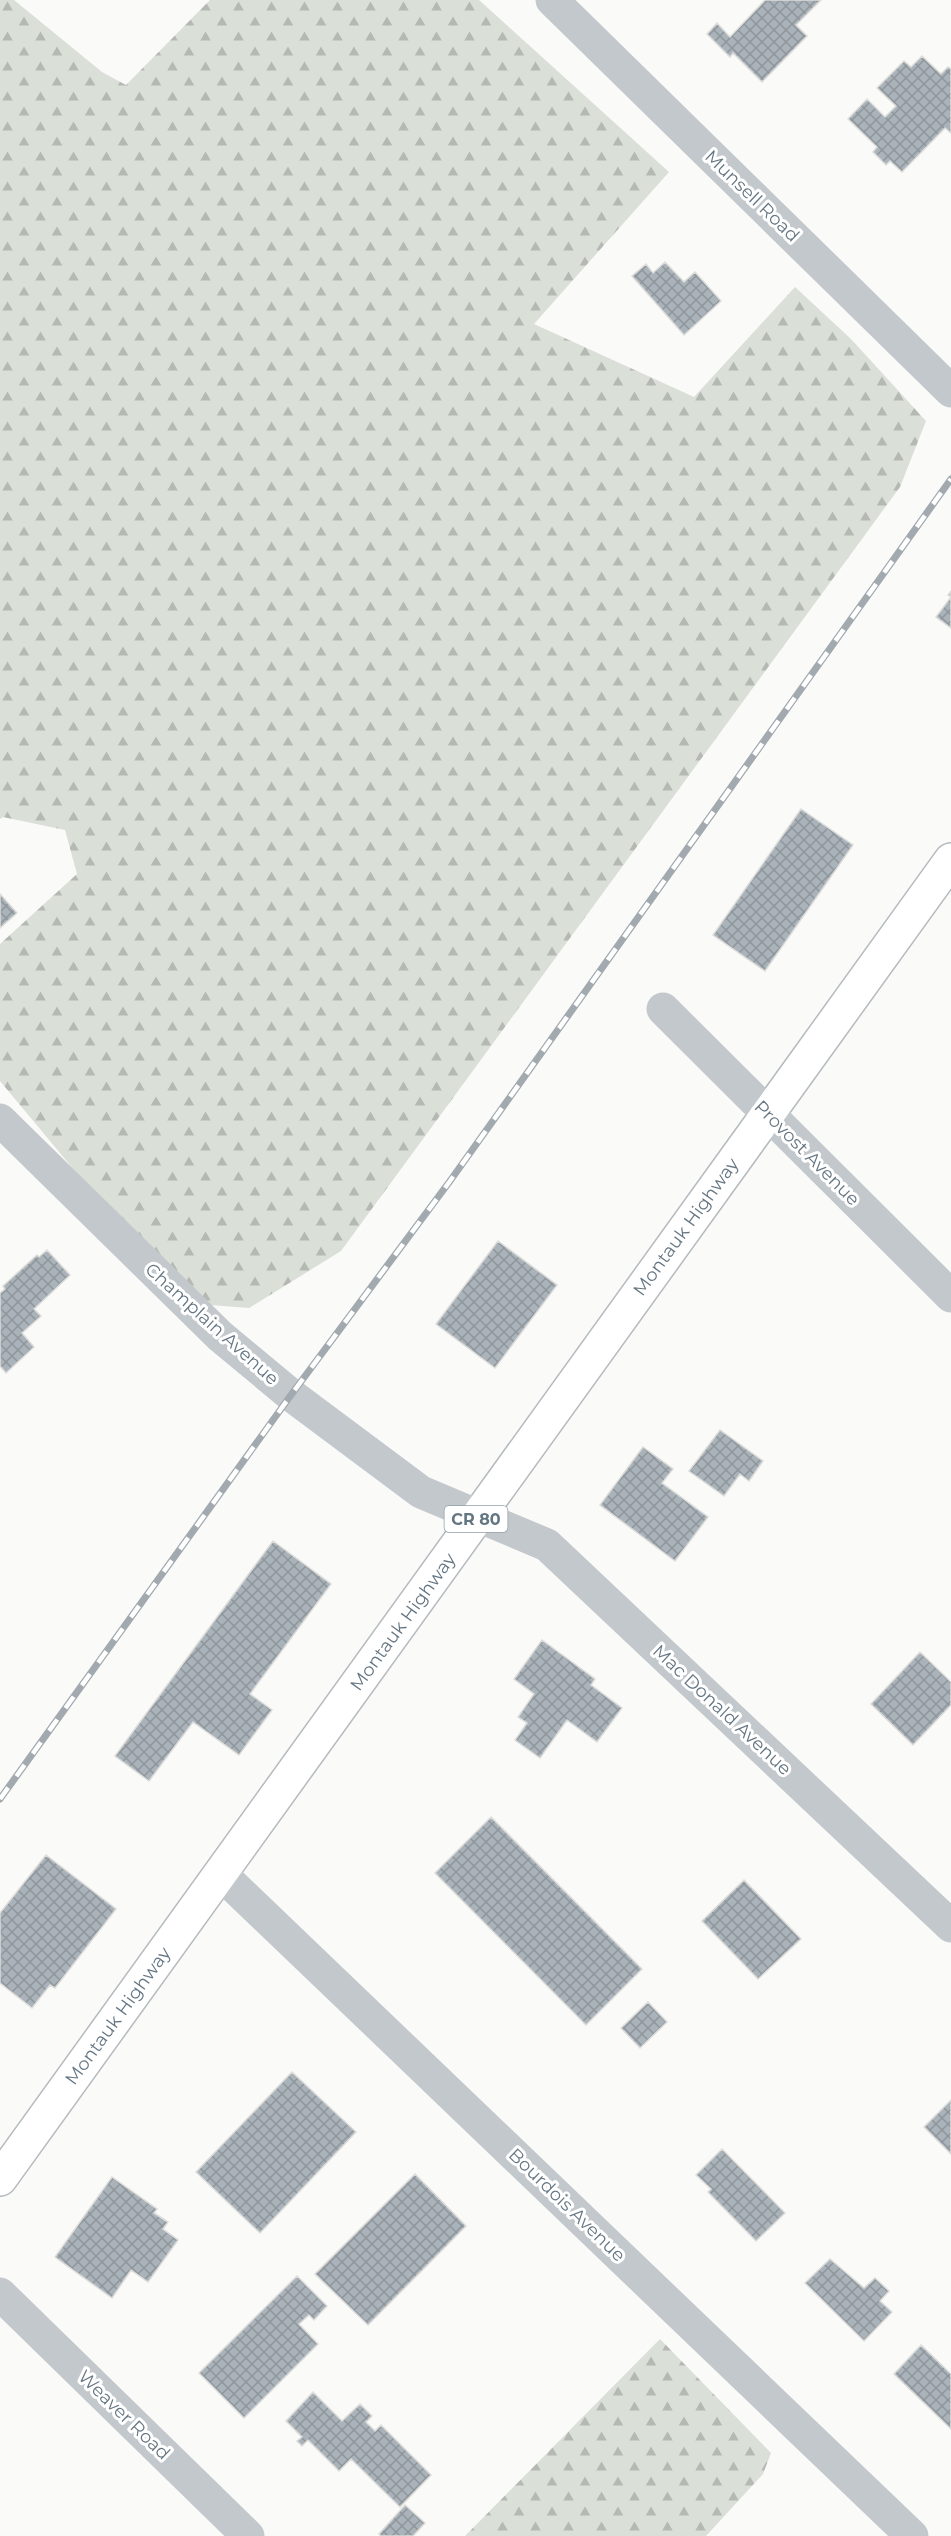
<svg xmlns="http://www.w3.org/2000/svg" width="951" height="2536" viewBox="0 0 951 2536" font-family="Montserrat,sans-serif">
<defs>
<pattern id="forest-firs" width="22" height="20" patternUnits="userSpaceOnUse" patternTransform="scale(1.5)"><rect width="22" height="20" fill="#dadfd7"/><path d="M5 1l3.5 6h-7zM16 11l3.5 6h-7z" fill="#b4b9b4"/></pattern>
<pattern id="building-cross-hatch" width="8" height="8" patternUnits="userSpaceOnUse" patternTransform="scale(1.5)"><rect width="8" height="8" fill="#aab3b9"/><path d="M0 0l8 8M0 8l8-8" fill="none" stroke="#8e969c"/></pattern>
</defs>
<rect width="100%" height="100%" fill="#fafaf8"/>
<path fill="url(#forest-firs)" d="M0,0H14L102,72L126,85L210,0H479L669,172L534,324L694,397L795,287L851,339L926,421L900,487L341,1251L249,1308L185,1303L0,1081V944L77,874L65,830L3,817L0,819Z
M660,2339L771,2453L763,2474L706,2536H465Z"/>
<path fill="url(#building-cross-hatch)" stroke="#dcdcda" stroke-width="1.5" d="M765,0H821L796,25L807,36L762,82L733,53L730,57L707,34L717,23L730,37Z
M922,56L941,74L948,67L951,69V133L945,128L902,172L890,161L886,165L873,152L877,147L848,119L867,99L885,117L896,106L877,88L904,61L911,67Z
M665,262L684,282L695,272L721,301L684,335L632,276L646,264L653,273Z
M951,591V628L936,617L951,597L948,595Z
M801,809L853,845L765,971L713,935Z
M0,894L17,913L0,928Z
M498,1241L557,1285L495,1368L436,1324Z
M47,1250L70,1275L34,1309L41,1316L22,1333L34,1347L6,1373L0,1366V1293L5,1289L3,1286L37,1255L39,1257Z
M720,1430L763,1461L749,1481L740,1474L724,1496L689,1471Z
M643,1447L673,1469L662,1483L708,1517L675,1561L600,1505Z
M273,1541L331,1584L250,1694L272,1710L239,1755L193,1722L149,1781L115,1756Z
M542,1640L595,1679L591,1685L622,1708L597,1742L567,1720L540,1758L515,1740L527,1723L518,1717L534,1694L514,1679Z
M920,1652L951,1682V1705L913,1745L871,1704Z
M491,1817L642,1969L586,2025L435,1873Z
M46,1855L116,1909L55,1988L50,1985L32,2008L0,1983V1913Z
M744,1880L801,1939L758,1979L702,1921Z
M648,2002L667,2022L640,2048L621,2028Z
M292,2072L356,2132L260,2233L196,2172Z
M951,2100V2154L924,2127Z
M722,2149L785,2213L756,2241L708,2192L711,2189L696,2175Z
M415,2174L466,2226L368,2325L315,2274Z
M112,2177L157,2209L154,2213L168,2222L163,2229L178,2240L148,2282L131,2270L112,2298L55,2257Z
M830,2259L864,2288L875,2278L889,2291L880,2301L892,2312L864,2341L805,2283Z
M297,2276L327,2306L314,2320L309,2315L299,2324L318,2344L244,2418L199,2373Z
M921,2345L951,2374V2429L894,2374Z
M313,2392L342,2421L360,2404L372,2416L366,2422L375,2431L381,2425L431,2475L400,2507L351,2459L339,2471L308,2440L302,2446L297,2441L302,2437L286,2421Z
M405,2505L425,2523L413,2536H381L379,2534Z"/>
<g fill="none" stroke-linecap="round" stroke-linejoin="round">
<g stroke="#b5babe" stroke-width="36">
<path id="primary" d="M0,2179L951,860"/>
</g>
<path stroke="#c3c8cc" stroke-width="33" d="M552,0L951,391
M663,1009L951,1296
M0,1120L220,1336L291,1395L421,1492L547,1545L951,1926
M221,1874L912,2536
M0,2294L248,2536"/>
<use href="#primary" stroke="#fff" stroke-width="33"/>
<g stroke="#a2aab0" stroke-width="7">
<path id="rail" d="M0,1799L291,1395L450,1181L951,479"/>
</g>
<use href="#rail" stroke="#fff" stroke-width="4.5" stroke-dasharray="14" stroke-linecap="butt"/>
</g>
<g text-anchor="middle" stroke-width="6" stroke-linejoin="round" paint-order="stroke">
<rect fill="#fff" stroke="#939fa8" stroke-width="1.5" x="444.5" y="1506" width="63" height="26" rx="4.5"/>
<g font-size="16" font-weight="bold" fill="#657683">
<text x="476" y="1525">CR 80</text>
</g>
<g font-size="18" fill="#657683" stroke="#fff">
<text transform="translate(752 196) rotate(44)" y="6">Munsell Road</text>
<text transform="translate(807 1153) rotate(45)" y="6">Provost Avenue</text>
<text transform="translate(686 1227) rotate(-54)" y="6">Montauk Highway</text>
<text transform="translate(212 1324) rotate(42)" y="6">Champlain Avenue</text>
<text transform="translate(403 1622) rotate(-54)" y="6">Montauk Highway</text>
<text transform="translate(722 1710) rotate(43)" y="6">Mac Donald Avenue</text>
<text transform="translate(118 2016) rotate(-54)" y="6">Montauk Highway</text>
<text transform="translate(567 2205) rotate(44)" y="6">Bourdois Avenue</text>
<text transform="translate(124 2415) rotate(44)" y="6">Weaver Road</text>
</g>
</g>
</svg>
